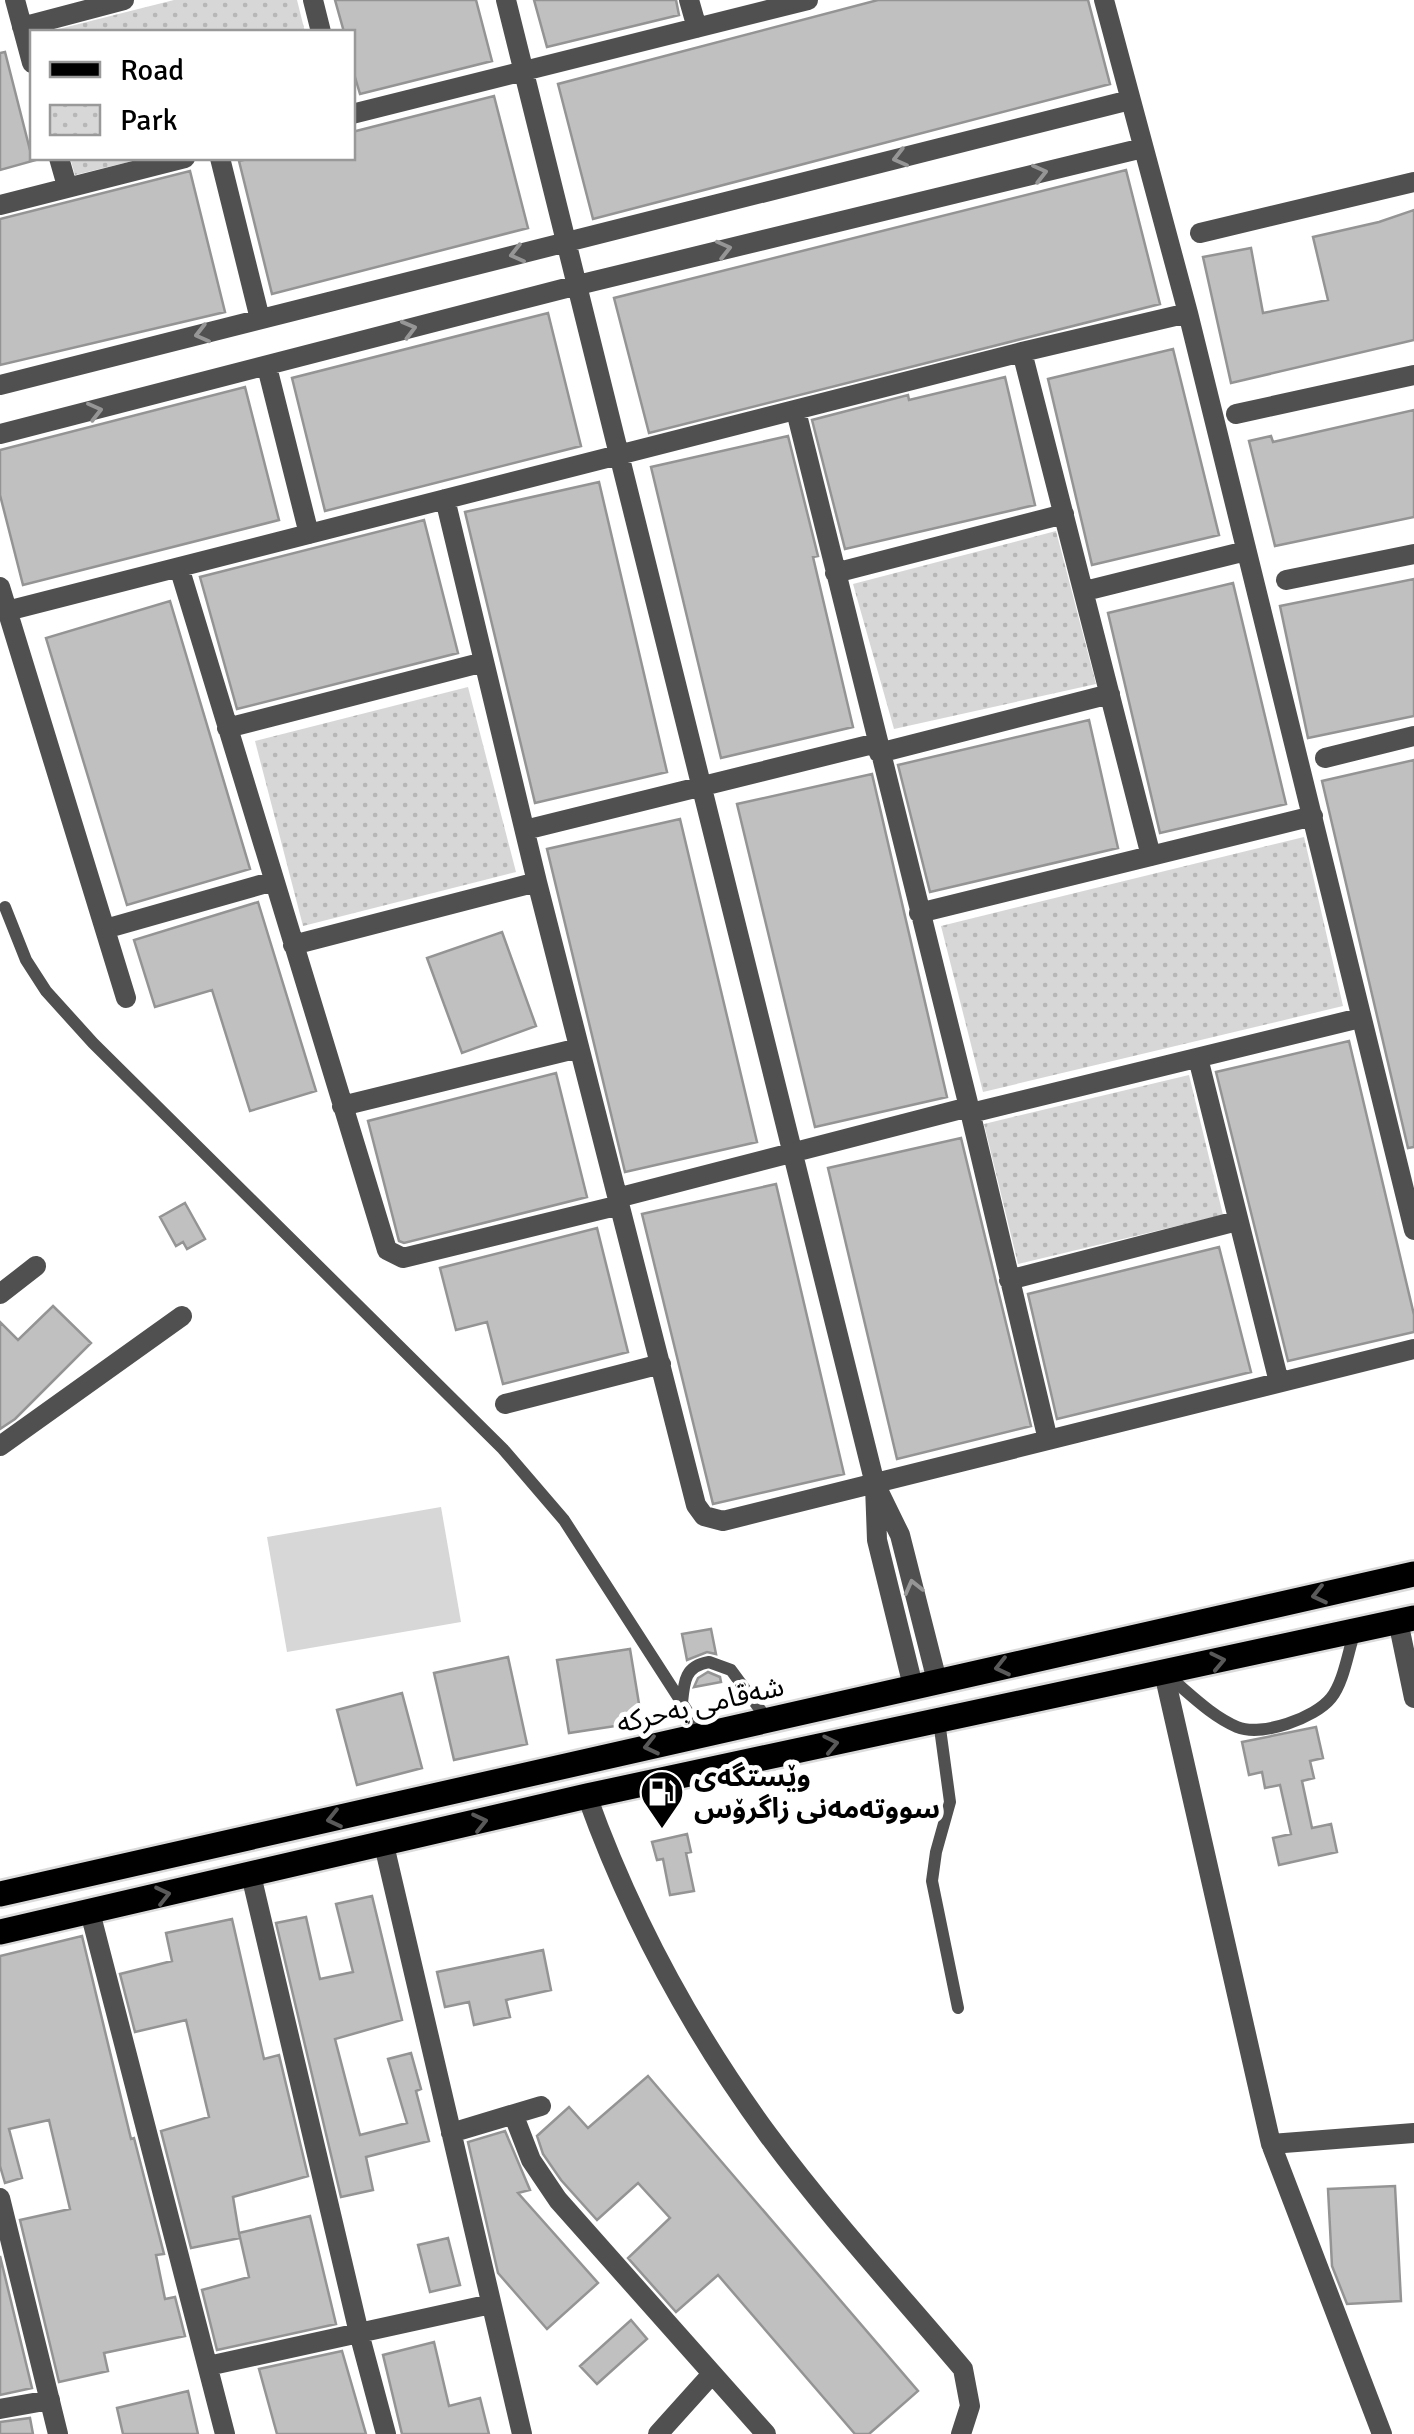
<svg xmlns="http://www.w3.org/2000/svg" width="1414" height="2434" viewBox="0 0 1414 2434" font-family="Signika,'Noto Sans Arabic',sans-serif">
<defs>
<pattern id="park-dots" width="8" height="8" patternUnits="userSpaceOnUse" patternTransform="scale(2.5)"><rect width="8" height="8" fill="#d7d7d7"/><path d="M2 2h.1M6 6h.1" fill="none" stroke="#b7b7b7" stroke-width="1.8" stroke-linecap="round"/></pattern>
</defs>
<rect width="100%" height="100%" fill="#fff"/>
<path fill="url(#park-dots)" d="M174,0H297L305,32H47Z
M70,158H145L75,175Z
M1056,531L1096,684L894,729L853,584Z
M468,687L516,872L303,926L255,741Z
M1304,837L1343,1006L983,1092L941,926Z
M1189,1075L1223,1215L1018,1264L984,1124Z"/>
<path fill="#d7d7d7" d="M441,1507L461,1622L287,1652L267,1537Z"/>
<path fill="#c0c0c0" stroke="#949494" stroke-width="2.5" d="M335,0H476L492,61L360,94L352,67V32H344Z
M534,0H676L679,15L547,47Z
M878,0H1088L1110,84L593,219L558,84Z
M5,52L32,158L36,160L0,170V53Z
M494,96L528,228L272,294L239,161L252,158H352V132Z
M1126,170L1160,304L649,433L614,298Z
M190,171L225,312L0,365V219Z
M1414,210V340L1231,383L1203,257L1251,248L1263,313L1328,300L1313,237L1379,222Z
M548,313L581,446L325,511L292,378Z
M1173,349L1219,535L1092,565L1048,379Z
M1005,377L1035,505L845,549L812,420L908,395L909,400Z
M245,387L279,520L23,585L0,495V450Z
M1414,410V517L1275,546L1249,441L1271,436L1273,442Z
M788,436L818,556L813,557L853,727L721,758L651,467Z
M599,482L667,772L535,803L465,512Z
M424,520L458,653L237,709L200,577Z
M1414,579V716L1308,738L1280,606Z
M1233,583L1286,804L1160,833L1108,613Z
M170,601L250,869L127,905L46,638Z
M1089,720L1118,848L930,892L898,765Z
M1414,760V1147L1408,1148L1322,781Z
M872,774L947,1097L815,1127L737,804Z
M680,819L757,1142L625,1172L547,849Z
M258,902L316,1091L250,1111L212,990L155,1007L134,940Z
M502,932L536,1026L462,1053L427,958Z
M1349,1041L1414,1315V1332L1288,1361L1216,1072Z
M556,1073L587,1197L404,1243L399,1241L368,1121Z
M961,1138L1031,1426L897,1459L828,1168Z
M776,1184L844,1474L713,1504L642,1214Z
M185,1203L205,1239L187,1249L183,1242L176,1246L160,1217Z
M597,1228L628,1352L503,1384L487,1322L456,1330L440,1268Z
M1219,1247L1251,1372L1057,1419L1028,1294Z
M53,1306L91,1343L15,1419L0,1429V1322L18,1340Z
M711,1629L716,1654L707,1652L687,1660L682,1634Z
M630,1649L642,1722L569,1733L557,1660Z
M508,1657L527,1744L454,1760L434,1673Z
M708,1672L720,1677L721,1682L694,1687L698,1678Z
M402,1693L422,1768L357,1785L337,1710Z
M1316,1727L1323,1758L1310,1761L1314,1778L1302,1781L1312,1828L1331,1824L1337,1852L1279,1865L1273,1838L1291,1834L1280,1785L1265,1788L1262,1772L1249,1775L1242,1742Z
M687,1834L691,1852L686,1853L694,1891L670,1895L663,1859L657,1860L652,1842Z
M372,1896L402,2020L335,2039L360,2135L407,2123L388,2059L411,2053L421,2089L416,2091L429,2141L366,2157L373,2190L341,2197L276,1923L306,1917L320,1979L353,1972L336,1904Z
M232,1919L264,2059L279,2055L308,2176L233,2197L239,2233L310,2216L336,2324L217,2350L202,2290L249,2277L239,2233L240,2238L191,2248L161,2131L209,2117L186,2020L135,2032L120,1974L172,1961L166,1933Z
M82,1936L131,2139L134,2138L164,2254L156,2255L165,2299L175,2297L185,2336L104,2353L108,2371L59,2382L20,2220L70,2209L49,2120L9,2129L22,2178L5,2183L0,2166V1956Z
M543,1950L551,1990L506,2000L510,2017L474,2025L469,2002L445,2007L437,1972Z
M648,2076L918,2391L869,2434H855L718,2275L676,2312L628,2258L670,2218L638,2183L597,2220L561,2180L543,2154L537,2136L569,2107L588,2128Z
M505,2131L530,2190L518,2193L598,2283L547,2329L498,2273L468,2142Z
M1395,2186L1401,2301L1347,2304L1332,2266L1328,2189Z
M448,2238L460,2285L430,2292L418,2245Z
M0,2256L32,2388L0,2395Z
M631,2320L647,2339L597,2384L580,2366Z
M434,2342L449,2406L480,2398L489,2434H402L383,2355Z
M342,2351L366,2434H277L259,2369Z
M188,2391L198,2434H123L117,2408Z
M30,2418L33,2434H0V2422Z"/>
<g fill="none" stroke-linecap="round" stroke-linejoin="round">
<g stroke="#dbdbdb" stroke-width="30">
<path id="primary" d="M0,1894L1414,1574
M0,1932L587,1796L1414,1618"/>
</g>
<path stroke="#505050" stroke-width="12" d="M5,907L26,960L46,991L93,1043L503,1449L564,1520L702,1734
M1167,1675C1189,1693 1211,1716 1237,1727C1262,1737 1315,1718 1331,1698C1344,1682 1348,1651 1355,1631
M682,1703C684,1681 685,1666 709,1662L731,1670L767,1719
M939,1721L950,1802L936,1852L932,1881L958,2008"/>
<path stroke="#505050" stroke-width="20" d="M15,0L32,63
M313,0L321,32
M506,0L875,1484L900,1535L937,1681
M689,0L697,28
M1104,0L1188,313L1414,1230
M22,27L124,0
M352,114L808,0
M59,158L67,186
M220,158L260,319
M0,205L185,158
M1200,233L1414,182
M1022,352L1151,856
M267,367L309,534
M0,385L1130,100
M796,411L969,1107L1048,1440
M1236,414L1414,375
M0,434L578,285L1143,148
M445,499L537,882L696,1505L704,1516L723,1521L1414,1349
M179,567L387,1250L403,1258L620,1205
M835,573L1064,514
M1286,580L1414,554
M0,587L126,998
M1085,591L1246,551
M7,611L1022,352L1188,313
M227,728L484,662
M879,753L1110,694
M1325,758L1414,736
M525,830L877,743
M919,913L1313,816
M105,929L274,881
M293,945L537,882
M1198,1058L1279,1382
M342,1106L579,1048
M971,1113L1360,1018
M617,1198L969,1107
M1009,1280L1237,1221
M0,1294L36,1266
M505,1404L661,1364
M0,1446L182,1316
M875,1486L877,1540L913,1686
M1398,1621L1414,1698
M1164,1673L1271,2144L1382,2434
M587,1796C631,1919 692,2031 769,2136C829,2217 898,2292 963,2369L970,2406L961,2434
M384,1845L522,2434
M251,1875L359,2333L386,2434
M90,1912L225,2434
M514,2116L531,2160L558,2200L766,2434
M451,2133L541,2106
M1271,2144L1414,2133
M0,2198L58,2434
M208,2366L491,2304
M0,2409L50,2400
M658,2434L712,2374"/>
<use href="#primary" stroke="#000" stroke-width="25"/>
</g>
<defs><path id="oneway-chevron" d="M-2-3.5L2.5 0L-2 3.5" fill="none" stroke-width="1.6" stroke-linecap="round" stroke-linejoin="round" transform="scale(2.5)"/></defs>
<g stroke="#969696">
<use href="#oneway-chevron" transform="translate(900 158) rotate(166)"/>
<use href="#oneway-chevron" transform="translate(1040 173) rotate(-14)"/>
<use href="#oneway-chevron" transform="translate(724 249) rotate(-14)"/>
<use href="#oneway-chevron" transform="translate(517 254) rotate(166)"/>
<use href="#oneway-chevron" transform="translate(409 329) rotate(-15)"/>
<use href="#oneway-chevron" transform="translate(202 334) rotate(166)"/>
<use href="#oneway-chevron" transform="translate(95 411) rotate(-14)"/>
<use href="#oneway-chevron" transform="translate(913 1587) rotate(-104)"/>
</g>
<g stroke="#595959">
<use href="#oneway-chevron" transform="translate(1319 1595) rotate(167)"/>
<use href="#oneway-chevron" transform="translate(1218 1661) rotate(-12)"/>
<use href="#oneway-chevron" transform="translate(1002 1667) rotate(167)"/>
<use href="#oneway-chevron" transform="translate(831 1744) rotate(-12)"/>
<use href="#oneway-chevron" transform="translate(651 1746) rotate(167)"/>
<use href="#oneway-chevron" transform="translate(334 1819) rotate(167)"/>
<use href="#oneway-chevron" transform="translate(480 1822) rotate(-13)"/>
<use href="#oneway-chevron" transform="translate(163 1895) rotate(-13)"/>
</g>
<defs>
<g id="fuel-pin" transform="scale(2.25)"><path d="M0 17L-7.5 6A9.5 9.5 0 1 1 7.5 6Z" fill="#000" stroke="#fff"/><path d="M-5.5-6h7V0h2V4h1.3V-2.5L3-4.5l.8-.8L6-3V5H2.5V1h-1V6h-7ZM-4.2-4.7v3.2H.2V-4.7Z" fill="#fff"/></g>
</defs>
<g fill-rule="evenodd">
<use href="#fuel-pin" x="662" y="1792"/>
</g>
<g text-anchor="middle" stroke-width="10" stroke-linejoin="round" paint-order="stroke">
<g font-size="28" fill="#000" stroke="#fff">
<text transform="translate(700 1704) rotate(-13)" y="10">شەقامی بەحرکە</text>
</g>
<g font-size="28" font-weight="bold" fill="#000" stroke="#fff" text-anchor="start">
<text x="694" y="1786">وێستگەی<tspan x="694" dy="32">سووتەمەنی زاگرۆس</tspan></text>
</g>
</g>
<rect x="30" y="30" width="325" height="130" fill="#ffffff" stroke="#999999" stroke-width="2.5"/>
<rect x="50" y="62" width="50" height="15" fill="#000000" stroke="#999999" stroke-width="2.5"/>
<text x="120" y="80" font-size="30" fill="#000000">Road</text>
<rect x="50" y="105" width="50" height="30" fill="url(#park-dots)" stroke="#999999" stroke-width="2.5"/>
<text x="120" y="130" font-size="30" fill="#000000">Park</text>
</svg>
